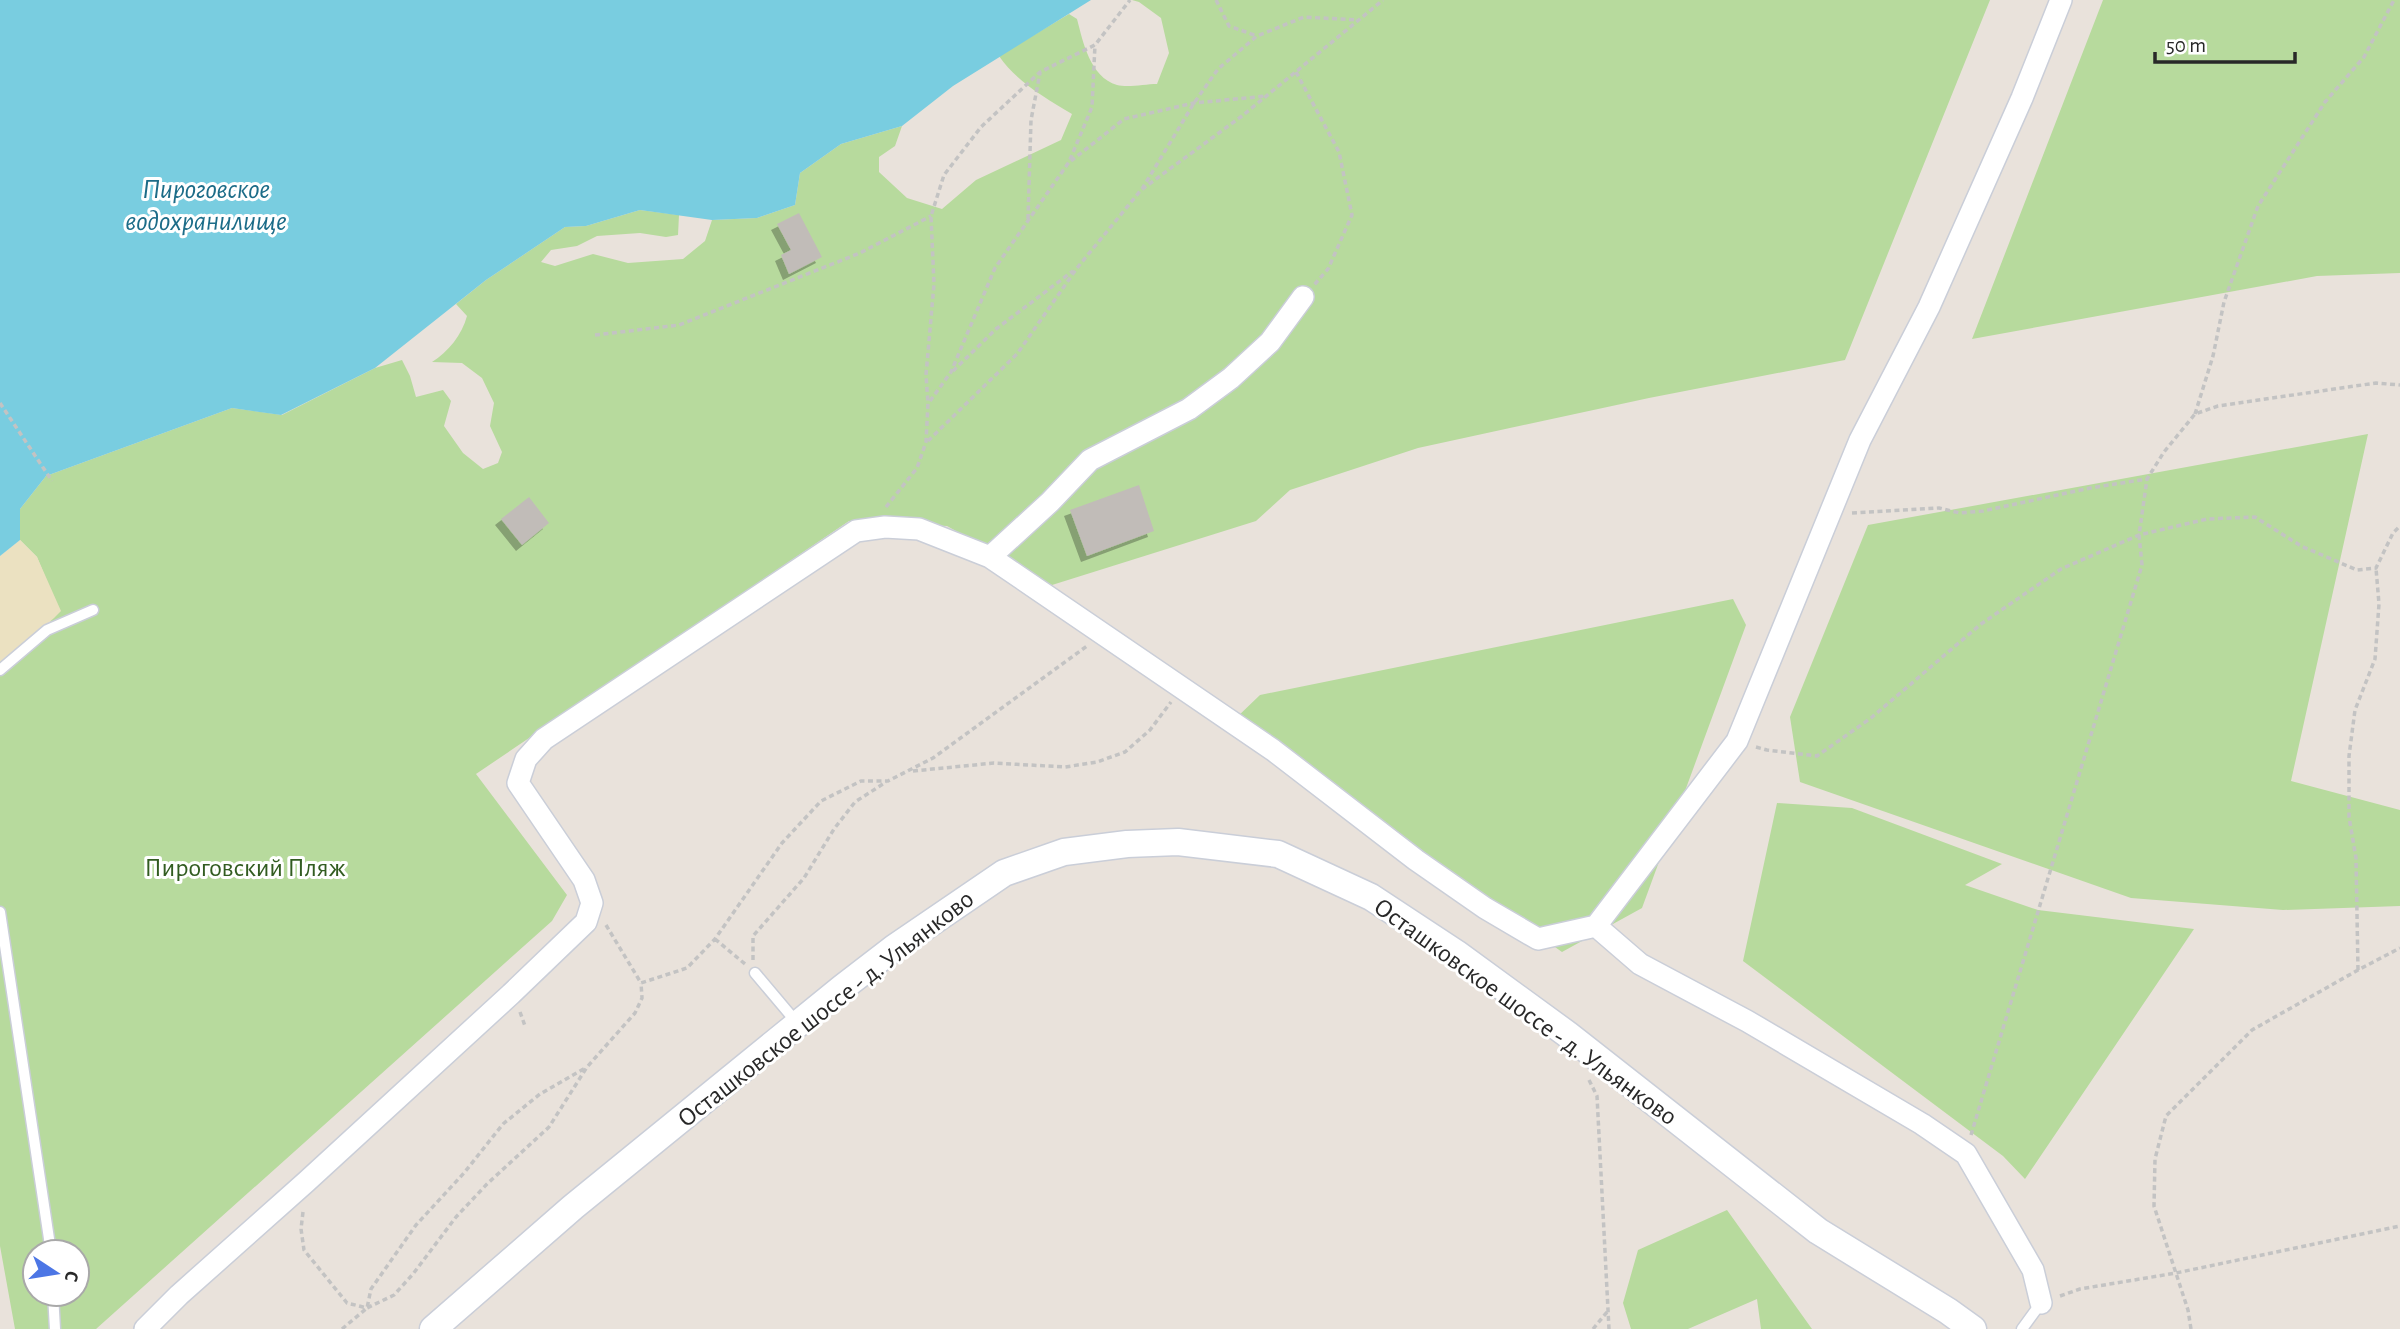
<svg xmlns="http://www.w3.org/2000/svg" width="2400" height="1329" viewBox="0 0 2400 1329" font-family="'Alegreya Sans',sans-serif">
<defs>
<filter id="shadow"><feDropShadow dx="-6" dy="6" stdDeviation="0" flood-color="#0004"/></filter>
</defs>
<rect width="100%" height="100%" fill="#e9e2db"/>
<path fill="#b7da9d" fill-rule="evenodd" d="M1132,0H1990L1845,360L1649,398L1418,448L1290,490L1256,521L1052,585L947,526L849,521L476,774L567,895L552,921L96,1329H15L0,1246V662L32,635L50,623L55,601L37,557L20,540V509L46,476L232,408L282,415L375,368L402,360L410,376L416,397L443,390L451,401L444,426L463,453L483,469L498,463L502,452L490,426L494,403L482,378L462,363L432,362C448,352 462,335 467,316L456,304L486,280L565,227L586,226L640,210L679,215L678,235L666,237L640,233L597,236L577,246L551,250L541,262L555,266L593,254L628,263L683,259L705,241L712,220L757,218L795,205L800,173L841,144L902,126L895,146L879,157V172L907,198L942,209L976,180L1061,140L1072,114C1044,97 1018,83 999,56L1069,14L1077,19C1083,42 1090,77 1117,85C1128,88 1145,84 1157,84L1169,53L1161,18L1139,2ZM35,1252H77V1294H35Z
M2103,0H2400V273L2317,276L1972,339Z
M2368,434L2291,781L2400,810V906L2283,910L2131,898L1800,782L1790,717L1868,525Z
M1733,599L1746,625L1642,908L1562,952L1235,719L1260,695Z
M1777,803L1852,808L2002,864L1965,885L2038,910L2194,929L2025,1179L2003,1156L1743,961Z
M1727,1210L1812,1329H1761L1757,1299L1688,1329H1631L1623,1303L1638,1250Z"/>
<path fill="#ebe1c1" d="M20,540L37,557L61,611C43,630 20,645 0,662V556Z"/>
<path fill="#79cde0" d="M0,0H1091L953,86L902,126L841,144L800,173L795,205L757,218L712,220L640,210L586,226L565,227L486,280L375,368L281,415L232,408L46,476L20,509V540L0,556Z"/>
<path fill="#c1bcb8" filter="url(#shadow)" d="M799,213L822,257L789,274L781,255L791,250L777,224Z
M1139,485L1154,531L1087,556L1070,510Z
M529,497L549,523L522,545L501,519Z"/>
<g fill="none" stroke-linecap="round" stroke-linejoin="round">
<g stroke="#caced8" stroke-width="13">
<path id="service" d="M0,670L47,630L93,610
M0,912L51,1252
M755,973L798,1024
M53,1294L55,1329
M2022,1329L2041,1303"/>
</g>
<g stroke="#caced8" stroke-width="24">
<path id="minor" d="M990,557L1050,502L1090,460L1189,409L1231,378L1270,342L1303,297
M1596,926L1640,964L1747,1021L1922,1124L1966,1154L2033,1270L2041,1303
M145,1329L179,1295L306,1182L511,994L586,922L592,903L584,880L518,783L526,759L544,739L856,531L885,527L919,529L990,557L1273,750L1416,860L1485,908L1538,939L1596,926L1737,741L1860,440L1929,307L2022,98L2061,0"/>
</g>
<g stroke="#caced8" stroke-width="29">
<path id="tertiary" d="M433,1329L573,1207L842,988L894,948L1004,873L1064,852L1127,844L1178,842L1278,854L1371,897L1456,953L1567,1034L1818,1231L1948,1311L1973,1329"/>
</g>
<path stroke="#c3c3c3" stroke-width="3.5" stroke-dasharray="5 3.5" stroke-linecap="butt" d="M1216,0L1229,26L1257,36
M1296,72L1339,152L1352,215L1328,269L1314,285
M1071,161L1124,119L1194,103L1267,96
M1142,189L1194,103L1218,69L1257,36L1304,17L1357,20
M1028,219L1031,120L1040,73
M595,335L679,325L860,253L931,216
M953,371L996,329L1073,271
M930,401L951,372L995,268L1069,162L1092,107L1095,45
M0,403L52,481
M2195,414L2213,356L2224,302L2258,206L2325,102L2364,57L2394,0
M928,441L1017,354L1077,268L1141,190L1242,116L1383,0
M886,507L917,468L926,442L928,403L926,375L934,284L931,216L944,175L981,127L1040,72L1095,45L1130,0
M1852,513L1939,508L1960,513L1983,511L2090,488L2147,479L2164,452L2195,414L2218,406L2334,389L2376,383L2400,385
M1756,747L1767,750L1817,756L1871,718L1981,624L2061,569L2139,535L2207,519L2255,517L2301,546L2357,570L2376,568L2393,533L2400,526
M913,771L994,763L1065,767L1097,762L1125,752L1150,730L1171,702
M606,925L641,983L687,968L715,939L782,843L821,801L861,781H888L933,758L1087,646
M715,939L745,964
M753,960V936L804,878L834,829L855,802L886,782
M2358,970L2356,858L2349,817V756L2355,710L2375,659L2379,604L2376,568
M520,1012L525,1026
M1589,1080L1597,1096L1609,1329
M1971,1135L2142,565L2139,535L2147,479
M303,1212L301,1229L304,1250L347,1303L367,1308L394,1295L413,1274L456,1217L487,1184L549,1127L587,1067L635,1013L642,998L641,983
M2060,1296L2080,1289L2176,1273L2400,1226
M342,1329L367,1308L371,1289L416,1225L464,1173L503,1124L540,1094L587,1067
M1593,1329L1607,1312
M2191,1329L2188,1310L2154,1206L2155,1159L2166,1116L2252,1030L2358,970L2400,948"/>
<use href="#service" stroke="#fff" stroke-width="10"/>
<use href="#minor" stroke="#fff" stroke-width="21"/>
<use href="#tertiary" stroke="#fff" stroke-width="26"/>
</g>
<g text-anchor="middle" stroke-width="6" stroke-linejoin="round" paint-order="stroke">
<g font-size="26" fill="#325c21" stroke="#fff">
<text x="245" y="876">Пироговский Пляж</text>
</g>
<g font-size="26" fill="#282828" stroke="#fff">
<text transform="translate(825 1008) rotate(-38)" y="9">Осташковское шоссе - д. Ульянково</text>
<text transform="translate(1526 1011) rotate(36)" y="9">Осташковское шоссе - д. Ульянково</text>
</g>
<g font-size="28" font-style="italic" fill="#1c6c88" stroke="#fff">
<text x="206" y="198">Пироговское<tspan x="206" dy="32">водохранилище</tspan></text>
</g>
</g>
<g transform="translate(56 1273) rotate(102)"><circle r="33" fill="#ffffff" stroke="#a9a9a9" stroke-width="2"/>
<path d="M0-5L12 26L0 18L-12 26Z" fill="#4c76e5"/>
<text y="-10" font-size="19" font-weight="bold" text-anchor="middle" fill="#282828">С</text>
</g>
<path d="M2155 52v10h140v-10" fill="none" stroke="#282828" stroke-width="3.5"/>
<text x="2166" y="52" font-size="21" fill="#282828" stroke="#ffffff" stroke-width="5" paint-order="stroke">50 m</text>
</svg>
